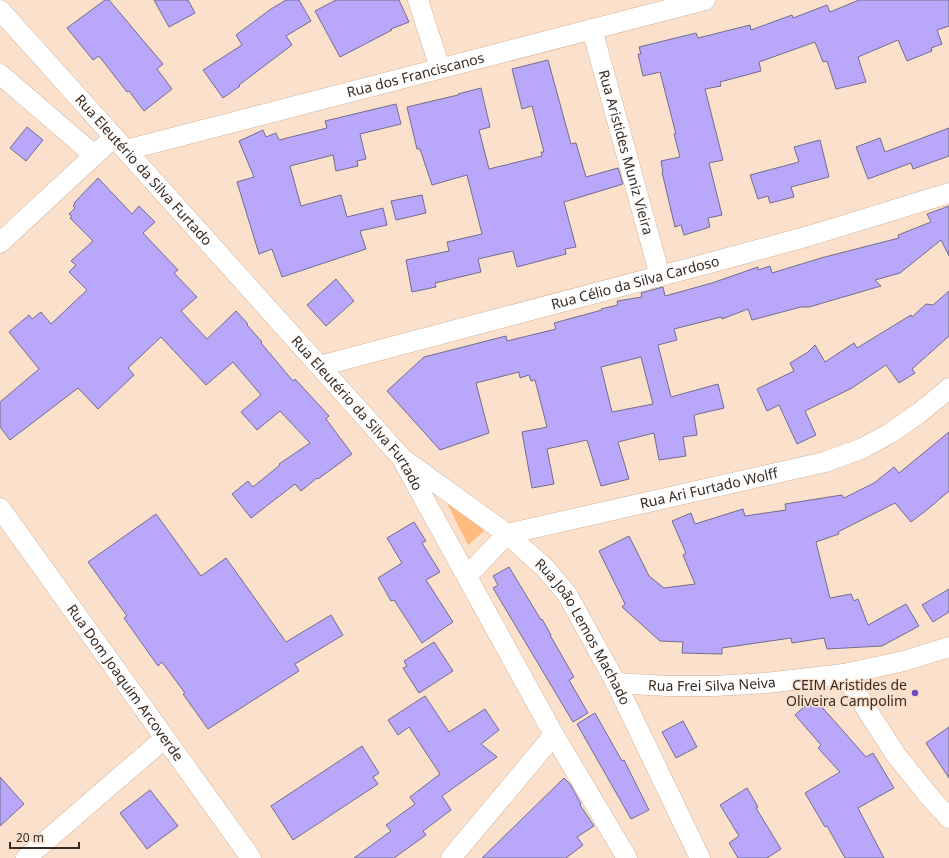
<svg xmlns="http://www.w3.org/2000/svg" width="949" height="858" viewBox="0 0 949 858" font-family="'Noto Sans',sans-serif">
<rect width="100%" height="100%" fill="#fbe1cc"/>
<path fill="#ffba80" d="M442,493L484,531L468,545Z"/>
<path fill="#b8a7fa" stroke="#726c8c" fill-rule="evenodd" d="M105,0H109L163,64L157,69L172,89L144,111L129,91L127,92L99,56L93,60L67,28Z
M154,0H188L195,13L169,27Z
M286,0H299L311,21L286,36L292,45L239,85L240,86L223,98L203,70L242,45L236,35L271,9Z
M336,0H399L409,22L391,29L392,30L340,57L315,11Z
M859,0H949V26L937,30L942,44L931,48L932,51L907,61L898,40L858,57L866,82L836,89L827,61L823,62L815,42L759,62L761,71L720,82L721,86L705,89L723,160L709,163L722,215L708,218L710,227L684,235L681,225L675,227L662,172H663L661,161L680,157L674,134H676L660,72L643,76L638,54H641L639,47L696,33L698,38L750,25L751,30L792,15L793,18L827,5L830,12Z
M548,60L571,144L576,143L586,177L618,168L623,184L564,202L576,247L565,249L566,254L517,267L513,251L478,259L481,272L435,283L436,287L412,292L406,260L449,251L447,242L482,234L467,175L432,185L420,149H417L407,107L458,95V94L481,88L490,127L479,130L489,169L542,156L541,152H544L532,106L522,109L512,69Z
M396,104L401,124L360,134L366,159L357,161L358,166L336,171L333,155L290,166L301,206L341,195L347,217L383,208L387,225L360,231L366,249L282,277L272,249L259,254L237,182L254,177L239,141L263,130L266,137L276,133L279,140L327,128L325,121Z
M27,127L43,140L26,161L10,148Z
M949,128V156L913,169L911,163L868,179L856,147L880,138L885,152Z
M820,140L829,177L791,187L794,197L770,203L768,196L758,199L750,175L799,162L794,147Z
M98,178L132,214L139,206L155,222L143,233L178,270L174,273L197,297L181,311L207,339L236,311L248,324L247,325L262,342L261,343L293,381L295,379L329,416L326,419L352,454L318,479L317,478L301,491L295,484L251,518L232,494L248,481L253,487L280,465L279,464L310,443L280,411L257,430L241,412L261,395L233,362L206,385L161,337L128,368L134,375L98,409L78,388L10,440L0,427V402L39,369L9,332L29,315L32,319L41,312L51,324L87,290L69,272L76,265L71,261L93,241L70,218L72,216L69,214L75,208L73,206L75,204L74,203Z
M422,195L426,213L396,220L391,201Z
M949,206V256L941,240L900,273L875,280L881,286L809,307H801L752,320L748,309L722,319L721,317L674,329L677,340L658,345L671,397L718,384L724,408L694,415L697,435L683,437L686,456L659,460L654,433L618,442L629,479L601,486L587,440L547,449L554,484L532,488L522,432L547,427L535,380L531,381L529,375L520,378L519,372L476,383L489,433L440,450L387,391L424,357L506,336L507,341L556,329L554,323L602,310L601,309L618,305L617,301L642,297L641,293L663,287L665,296L712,283L758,267V270L770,266L772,273L821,258L899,238L898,235L931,222L927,214ZM641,357L653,404L612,412L601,367Z
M336,279L354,301L326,326L307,305Z
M949,291V336L912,369L915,373L899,383L886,365L852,388L805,411L816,435L797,444L779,405L767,411L757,389L794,371L790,363L808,352L815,345L825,362L854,343L857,348L911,315L912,317L926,304L933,305Z
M949,432V491L928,509L911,522L895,503L838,532L839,534L816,542L830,598L851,594L854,601L858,599L868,625L906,604L919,626L882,646L827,649L824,638L792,643L791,638L722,648V654L682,653L683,642L660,641L622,607L625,604L599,551L629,536L649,576L664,588L695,584L683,555L686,553L672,521L691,513L695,524L743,509L745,516L786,510L785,504L842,495L844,498L874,483L894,467L899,473Z
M156,514L201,576L226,558L286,642L331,615L343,635L295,664L299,671L208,729L183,694L185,693L162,662L158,666L124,618L127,616L88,562Z
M414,522L426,541L422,543L440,572L426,580L453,622L422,643L394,600L391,601L378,578L402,563L387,538Z
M509,567L541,620L542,619L551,635H550L574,677L569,680L588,713L573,722L493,588L498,585L493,576Z
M949,589V612L933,622L922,605Z
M434,642L453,671L419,693L403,668L407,666L404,661Z
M425,696L449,732L485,709L499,730L481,744L497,757L442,796L451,810L423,831L426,835L394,858H354L391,831L386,825L415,804L410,797L440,774L409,727L398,735L388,720Z
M814,698L866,757L873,753L894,788L858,808L884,858H845L827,826L825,827L805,793L840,772L818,748L821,745L795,715Z
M595,713L622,761L624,760L649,810L631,819L577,724Z
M683,721L697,747L676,758L662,732Z
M949,727V778L926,743Z
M362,746L379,773L373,777L378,784L293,840L271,806Z
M0,777L24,804L0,826Z
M564,778L570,784L581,804L580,805L594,826L577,837L583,845L566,858H482Z
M747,788L758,807L756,808L781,849L767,858H738L729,843L739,836L720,805Z
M150,790L178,826L147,849L120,813Z"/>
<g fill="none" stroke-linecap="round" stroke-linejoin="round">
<g stroke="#d2b39a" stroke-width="21">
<g id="minor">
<path d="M418,0L440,68"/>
<path id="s1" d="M0,10L401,457L554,735L451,858"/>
<path id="s2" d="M592,29L660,276"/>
<path d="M0,74L94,155"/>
<path id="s3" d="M126,150L705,0"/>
<path d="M0,243L114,137"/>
<path id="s4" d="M320,366L728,258L809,236L949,193"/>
<path id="s5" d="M406,461L507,534L545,568L567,594L616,683L700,858"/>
<path id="s6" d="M0,508L251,858"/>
<path id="s7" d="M467,576L507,534L825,462L863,448L892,432L919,413L945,392L949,388"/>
<path d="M844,674L896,755L929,796L949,818"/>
<path id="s8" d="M616,683L667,686H714L766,683L844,674L904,661L949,647"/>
<path d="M554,735L627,858"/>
<path d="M26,858L165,738"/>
</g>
</g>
<use href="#minor" stroke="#fff" stroke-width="20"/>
</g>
<circle fill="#714dc6" stroke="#fbe1cc" stroke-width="1.5" cx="915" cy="693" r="4"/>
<g text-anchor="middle" stroke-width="3" stroke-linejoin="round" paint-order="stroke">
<g font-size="14" fill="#382b22" stroke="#fbe1cc">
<text dy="5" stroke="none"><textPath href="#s3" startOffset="299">Rua dos Franciscanos</textPath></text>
<text dy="5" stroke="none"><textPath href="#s2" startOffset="128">Rua Aristides Muniz Vieira</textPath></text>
<text dy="5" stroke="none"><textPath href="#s1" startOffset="215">Rua Eleutério da Silva Furtado</textPath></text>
<text dy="5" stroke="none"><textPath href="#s4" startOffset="326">Rua Célio da Silva Cardoso</textPath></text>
<text dy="5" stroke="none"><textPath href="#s1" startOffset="539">Rua Eleutério da Silva Furtado</textPath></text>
<text dy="5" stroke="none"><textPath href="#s7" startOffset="265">Rua Ari Furtado Wolff</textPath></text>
<text dy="5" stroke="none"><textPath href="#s5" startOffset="250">Rua João Lemos Machado</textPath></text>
<text dy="5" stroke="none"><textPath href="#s6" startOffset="215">Rua Dom Joaquim Arcoverde</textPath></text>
<text dy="5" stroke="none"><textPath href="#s8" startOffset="96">Rua Frei Silva Neiva</textPath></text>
</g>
<g font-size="14" fill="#382b22" stroke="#fbe1cc" text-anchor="end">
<text x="907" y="690">CEIM Aristides de<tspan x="907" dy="16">Oliveira Campolim</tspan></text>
</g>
</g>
<path d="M10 842v6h69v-6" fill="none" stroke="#382b22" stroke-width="2"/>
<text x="16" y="842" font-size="12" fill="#382b22" stroke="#fbe1cc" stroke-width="3" paint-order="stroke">20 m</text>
</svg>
